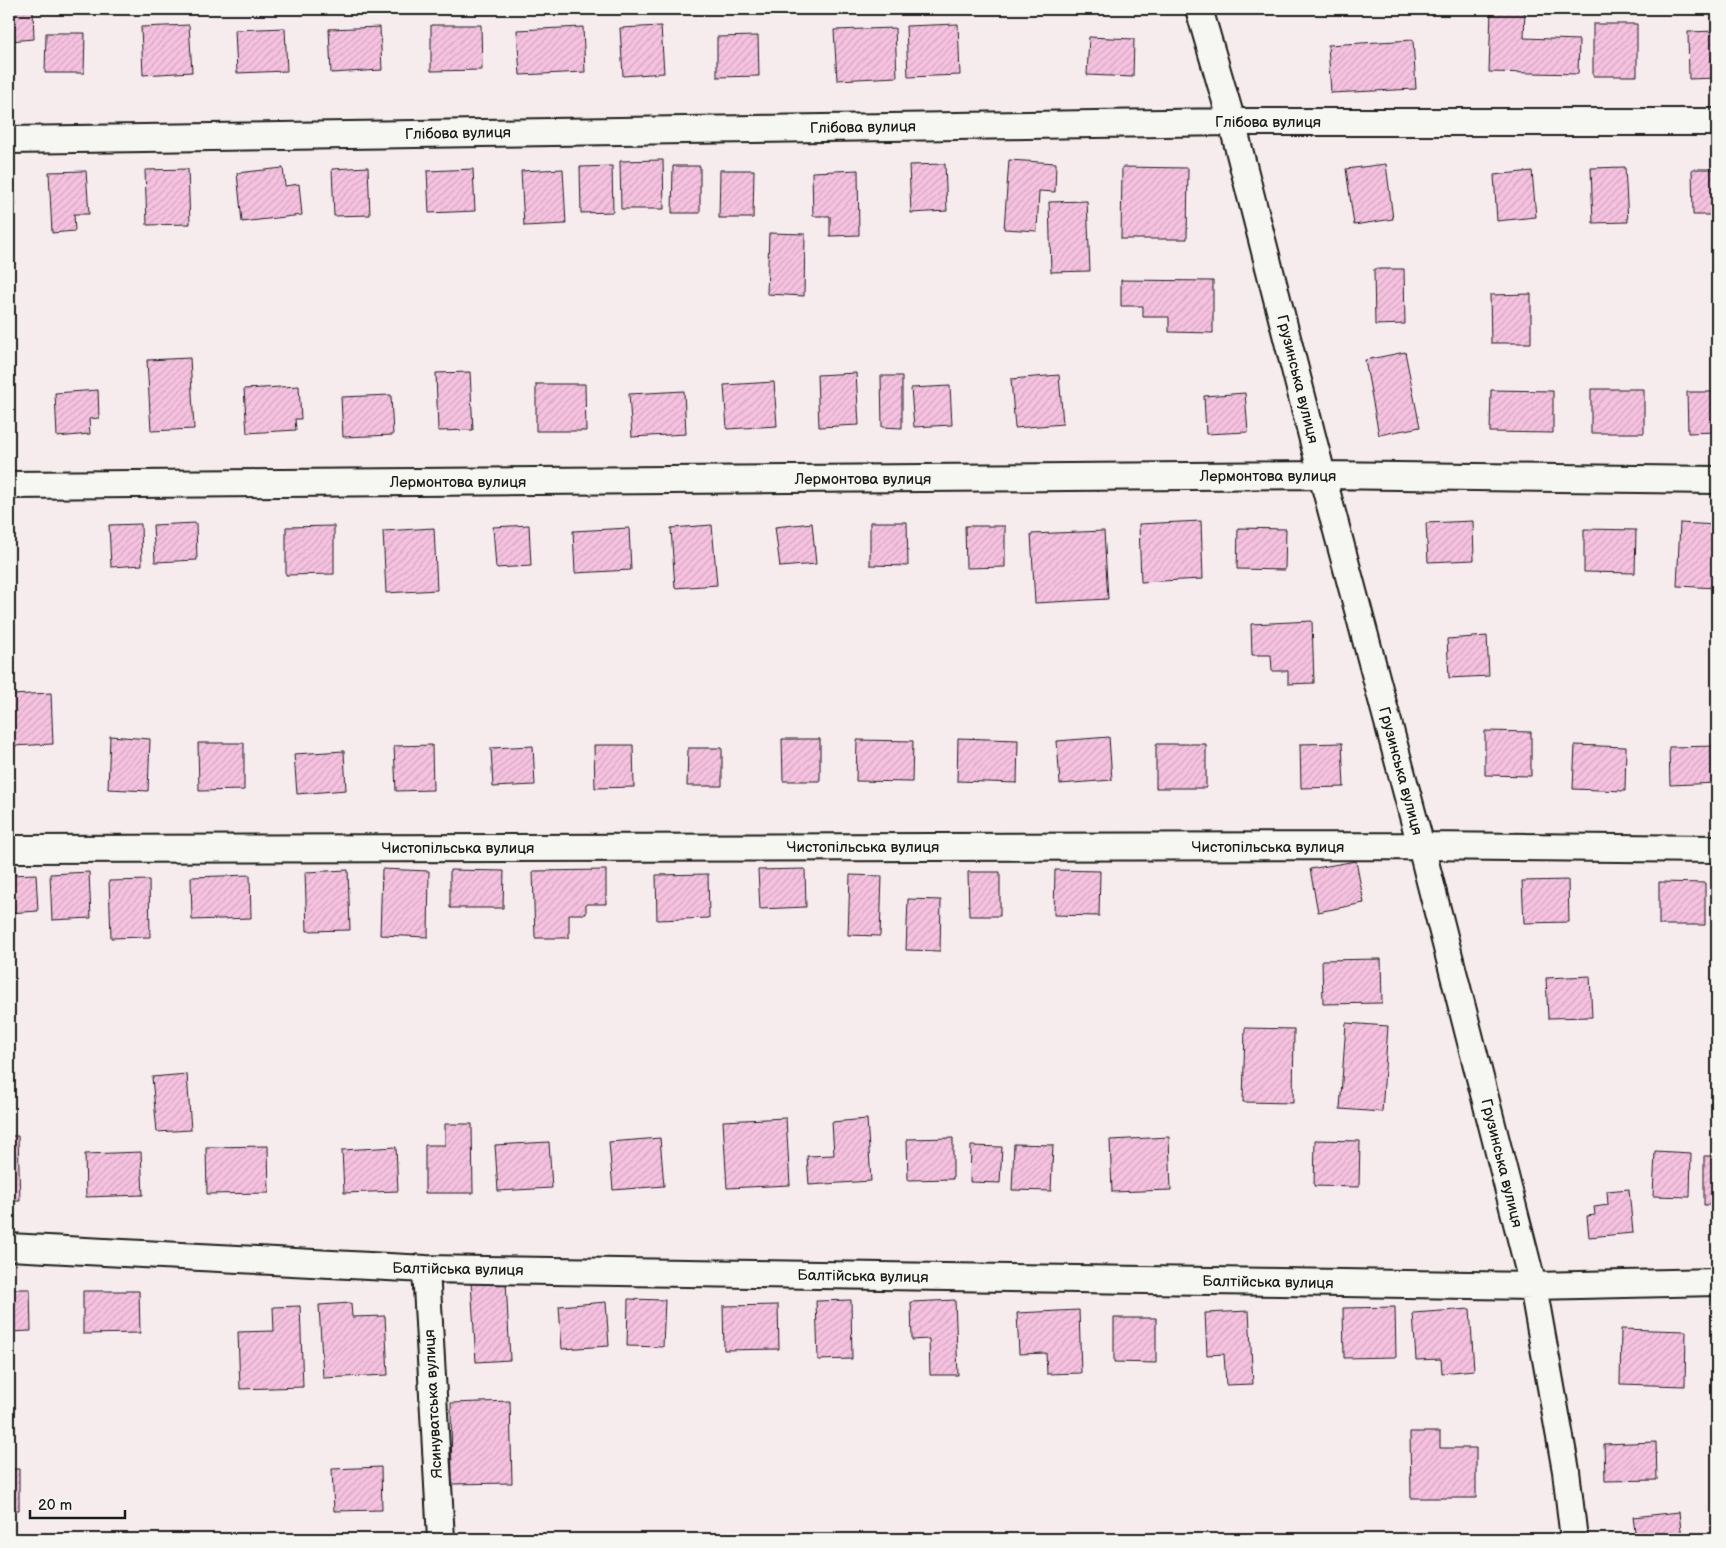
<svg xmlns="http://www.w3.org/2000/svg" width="1726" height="1548" viewBox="0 0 1726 1548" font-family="'Balsamiq Sans',sans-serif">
<defs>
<pattern id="building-hatch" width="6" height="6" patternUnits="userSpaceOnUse" patternTransform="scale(1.25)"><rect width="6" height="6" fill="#f6c2e0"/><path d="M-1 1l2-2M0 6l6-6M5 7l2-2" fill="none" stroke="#d2a6c0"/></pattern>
</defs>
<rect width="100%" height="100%" fill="#f6ecee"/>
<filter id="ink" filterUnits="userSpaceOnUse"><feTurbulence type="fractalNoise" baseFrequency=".02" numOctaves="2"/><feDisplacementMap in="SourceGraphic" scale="10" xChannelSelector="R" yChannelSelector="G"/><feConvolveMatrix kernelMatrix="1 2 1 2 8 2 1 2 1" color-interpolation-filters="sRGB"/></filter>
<g filter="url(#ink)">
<path fill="url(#building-hatch)" stroke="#1c1c1c" d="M9,9H33L34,39L9,41Z
M1291,9H1333L1291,12Z
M1491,9H1525L1524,38L1579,40L1578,74L1489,72Z
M958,24L960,75L908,77L906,26Z
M1593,24H1637V76H1593Z
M189,25L192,72L143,75L141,27Z
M431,25H481L482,70L431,71Z
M661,26L664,73L623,76L620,28Z
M380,27L382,70L331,73L329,29Z
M583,27L585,72L520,75L517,30Z
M285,28L287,71L237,73L235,30Z
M895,28L897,77L837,80L834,30Z
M1717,31V78L1689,79L1688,32Z
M46,33H85L84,73H45Z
M758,36L759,76L717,77V37Z
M1089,37L1134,39L1133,77L1087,75Z
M1413,40L1416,89L1331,93L1328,45Z
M663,160L664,209H621L620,161Z
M1009,160L1056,163L1055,192L1039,191L1037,231L1004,229Z
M945,164L947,211L911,213L909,165Z
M1386,164L1393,219L1354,225L1346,169Z
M612,166L613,212L581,213L580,167Z
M673,166H700V213H672Z
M368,167L370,215L334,216L332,169Z
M1122,167L1188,168L1187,239H1121Z
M1625,167L1628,222L1593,223L1591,168Z
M9,168H13L16,206H9Z
M283,168L285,186L299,184L302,215L242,222L237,173Z
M188,169L190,224L147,225L145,170Z
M473,169L475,211L429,213L427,171Z
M563,169L566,224L524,226L521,171Z
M1692,169H1717V215H1693Z
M720,170H754L753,218H719Z
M858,170L859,235L830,236V216H813L812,172Z
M86,171L89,214H74L75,231L52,233L49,172Z
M1532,171L1536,217L1497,221L1494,175Z
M1087,201L1090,271L1051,272L1049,202Z
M769,233L805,234L804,296L767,294Z
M1374,269H1404L1405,324L1375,325Z
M1121,280L1213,281V333L1169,332V317H1143V306H1121Z
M1531,294V343H1491L1490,295Z
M1405,352L1420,427L1379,435L1365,360Z
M190,358L194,429L151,431L147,360Z
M470,372L473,430L438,431L436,373Z
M856,373L859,425L819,427L817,375Z
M1059,375L1063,424L1015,428L1011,379Z
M881,376H902V428L882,427Z
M774,382L777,426L727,429L724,385Z
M536,384H585L586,431H536Z
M299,386L301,419H295L296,430L247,433L244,389Z
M950,386L952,425L914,427L911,388Z
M1591,389H1644V433H1591Z
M98,390L99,418L89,419L90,434L57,437L55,393Z
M1491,390L1553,391V433L1490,432Z
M684,391L686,434L632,437L629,394Z
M1687,392H1717V432L1688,433Z
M1245,393L1248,432L1206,434L1204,396Z
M391,395L393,435L343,437L341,397Z
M1201,521L1203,579L1141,582L1139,524Z
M1473,521L1474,560L1428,562L1426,523Z
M870,522H907L908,566L870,565Z
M196,523L197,560L155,562L153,525Z
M812,523L816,564L780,567L775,527Z
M1680,523L1717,525V588L1677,586Z
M141,524L142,565L111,567L109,525Z
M529,525L531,566L496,568L493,527Z
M712,525L717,585L675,588L671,528Z
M334,526V574L286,575V527Z
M965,526H1005V567L966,568Z
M434,528L437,590L386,593L383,531Z
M629,528L631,570L575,573L573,531Z
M1238,528L1286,529L1285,570L1237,569Z
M1584,529L1636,530L1635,573L1584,572Z
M1104,531L1108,599L1035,603L1031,534Z
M1312,621L1314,683L1288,684V671H1272L1271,655H1252L1251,624Z
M1487,636L1489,676L1449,678L1447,639Z
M51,693L53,744L13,746L11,695Z
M1485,731L1531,732V776L1485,775Z
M110,736L150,739L148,791L108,789Z
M1109,737L1112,780L1060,784L1057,741Z
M958,738L1018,740L1017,783L957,781Z
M782,739H820V781H783Z
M857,740L913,741L912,782L856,781Z
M198,743H244V790L199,791Z
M1342,743L1344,787L1301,788L1300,744Z
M1156,744H1206V788H1156Z
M432,745L433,790L396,791L394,746Z
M594,745H633L634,787L595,788Z
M1575,745L1626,747L1625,791L1573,789Z
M533,746L535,785L493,787L491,748Z
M1717,746V783L1670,785L1669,747Z
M688,748H722V786H687Z
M344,751L346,790L297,794L294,754Z
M1356,861L1364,903L1318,912L1310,869Z
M382,869L429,871L428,937L380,935Z
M805,869L806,907L760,909L758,870Z
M348,870L350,930L307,931L305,872Z
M450,870L504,871L503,908H450Z
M606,870V904H586V914H569V938H535L533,871Z
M1055,870L1100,871L1099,916L1054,915Z
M89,872L91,918L52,920L50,874Z
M968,872H1000V916H969Z
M36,874L38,911L9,913V875Z
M708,874L709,918L657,920L656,875Z
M250,875L251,918L192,920L191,877Z
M850,875L882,876L880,936L848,935Z
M149,880L150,937L111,938L109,881Z
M1568,880L1569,922L1524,923L1522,881Z
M1659,882L1705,883V925H1659Z
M908,899L941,900L940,951L906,950Z
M1381,959L1382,1003L1323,1004L1322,960Z
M1590,976L1592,1017L1548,1018L1546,978Z
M1346,1023L1388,1026L1382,1112L1340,1109Z
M1245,1028L1294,1029L1293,1103L1243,1102Z
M187,1074L191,1130L157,1132L152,1077Z
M786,1118L790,1185L727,1188L723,1121Z
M867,1119L871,1181L809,1185L807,1156L834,1155L832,1122Z
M445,1124H472L473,1193H425V1145H445Z
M9,1136H18L20,1201H9Z
M1169,1137L1171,1190L1112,1192L1110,1140Z
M660,1138L664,1186L613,1190L609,1142Z
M953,1138V1179L908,1180L907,1139Z
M1315,1140L1360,1141L1359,1187L1314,1186Z
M549,1142L552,1188L498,1191L495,1145Z
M1014,1144L1053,1145L1051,1191L1012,1190Z
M268,1146L269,1193L207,1194L206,1147Z
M971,1146L1002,1147L1000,1183L970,1182Z
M396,1147L398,1191L344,1193L342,1150Z
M1655,1151L1691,1153L1690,1197L1653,1196Z
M141,1152L143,1195L86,1197L85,1154Z
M1704,1156H1717V1205H1704Z
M1629,1189L1633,1233L1589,1237L1587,1216L1595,1215L1594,1207L1608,1205L1607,1191Z
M506,1280L510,1360L476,1362L471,1282Z
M9,1289H30L31,1331L9,1332Z
M83,1291H139L140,1333L83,1334Z
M628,1299L665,1300L663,1347L627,1346Z
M851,1300L852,1359L818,1360L816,1301Z
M955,1300L958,1375H930L929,1339L912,1340L911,1302Z
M606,1302L609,1346L562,1349L559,1306Z
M351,1303L352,1317L385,1316L388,1375L323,1378L319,1305Z
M778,1305L779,1349L724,1350L723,1306Z
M300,1306L303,1387L240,1389L238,1332L274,1331L273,1307Z
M1395,1307L1396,1357L1344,1358L1343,1308Z
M1470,1309L1474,1370L1442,1373L1441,1359L1416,1360L1413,1313Z
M1079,1310L1081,1373L1047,1374L1046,1353L1019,1354L1017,1313Z
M1249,1311L1253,1384L1226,1385L1224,1354L1207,1355L1205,1313Z
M1114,1318H1156V1363L1114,1362Z
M1621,1329L1686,1331L1685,1386L1620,1384Z
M510,1401L512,1483L452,1484L451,1403Z
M1410,1432H1440V1448H1476V1498H1411Z
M1656,1442L1657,1480L1605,1481L1604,1444Z
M381,1467L382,1510L334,1511L332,1469Z
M9,1469H19V1510H9Z
M1679,1512L1682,1539H1636L1633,1517Z"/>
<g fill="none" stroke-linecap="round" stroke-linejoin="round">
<g stroke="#1c1c1c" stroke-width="30">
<path id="minor" d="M1199,9L1232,122L1322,475L1421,846L1533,1286L1566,1471L1574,1539
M9,140L1232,122H1717
M9,485L1322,475L1717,480
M9,849L1421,846L1717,849
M9,1247L426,1269L1533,1286L1717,1282
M426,1269L441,1539"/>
</g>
<use href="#minor" stroke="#f6f6f2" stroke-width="26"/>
</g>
</g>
<g text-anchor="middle" stroke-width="4" stroke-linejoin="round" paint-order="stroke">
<g font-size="15" fill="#1c1c1c" stroke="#f6f6f2">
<text x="1268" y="127">Глібова вулиця</text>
<text transform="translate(863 127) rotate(-1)" y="5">Глібова вулиця</text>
<text transform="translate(458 133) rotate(-1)" y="5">Глібова вулиця</text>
<text transform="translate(1298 379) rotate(76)" y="5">Грузинська вулиця</text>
<text x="1268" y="481">Лермонтова вулиця</text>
<text x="863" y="484">Лермонтова вулиця</text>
<text x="458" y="487">Лермонтова вулиця</text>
<text transform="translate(1401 771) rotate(75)" y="5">Грузинська вулиця</text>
<text x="863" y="852">Чистопільська вулиця</text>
<text x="1268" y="852">Чистопільська вулиця</text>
<text x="458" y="853">Чистопільська вулиця</text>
<text transform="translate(1502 1163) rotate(76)" y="5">Грузинська вулиця</text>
<text transform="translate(458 1269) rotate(1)" y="5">Балтійська вулиця</text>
<text transform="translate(863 1276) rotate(1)" y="5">Балтійська вулиця</text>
<text transform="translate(1268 1282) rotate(1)" y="5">Балтійська вулиця</text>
<text transform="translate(433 1404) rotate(-93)" y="5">Ясинуватська вулиця</text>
</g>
</g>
<rect width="1726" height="1548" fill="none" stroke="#f6f6f2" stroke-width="30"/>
<rect x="15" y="15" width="1696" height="1518" fill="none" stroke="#1c1c1c" stroke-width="2" filter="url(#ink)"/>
<path d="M30 1510v8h95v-8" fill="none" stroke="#1c1c1c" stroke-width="2.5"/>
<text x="38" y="1510" font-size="15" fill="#1c1c1c" stroke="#f6f6f2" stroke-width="4" paint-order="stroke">20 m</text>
</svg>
